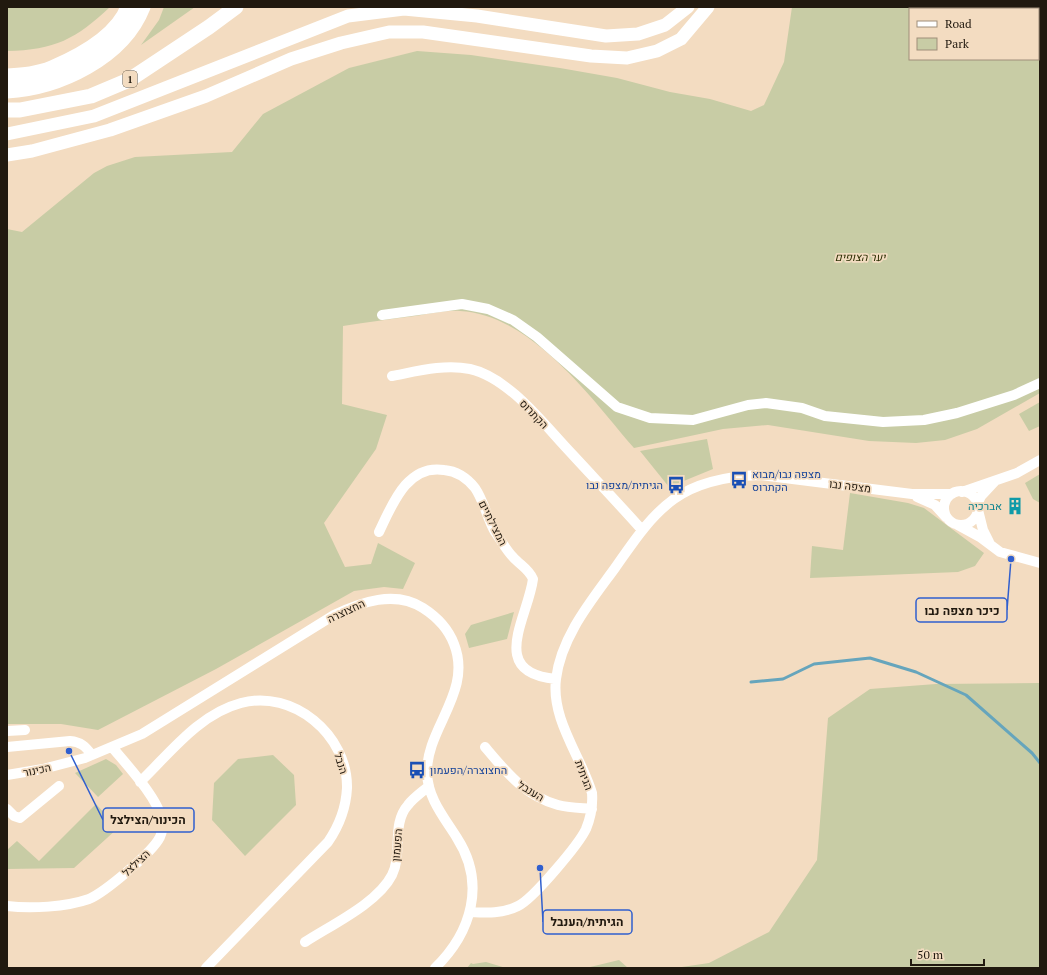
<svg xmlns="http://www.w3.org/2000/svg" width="1047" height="975" viewBox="0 0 1047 975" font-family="'PT Serif',Heebo,serif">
<rect width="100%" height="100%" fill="#f3dcc1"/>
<path fill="#c8cca5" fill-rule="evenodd" d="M7,7H110C76,39 55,50 7,51Z
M164,7H195L141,45L159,20Z
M792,7H1040V393L977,429L945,440L916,443L869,441L768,425L723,429L634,448C591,398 532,315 460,311C445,310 430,314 415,316C391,319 367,322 343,326L342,404L387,415L376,449L324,523L345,567L371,564L378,543L415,563L403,589L384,587L354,591L216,669L98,730L61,724H7V229L22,232L94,173L107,166L135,157L232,152L263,114L349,68L417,51L471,55L560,68L617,78L670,92L710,99L751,111L764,105L784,62ZM910,9H1038V59H910Z
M1040,402V426L1029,431L1019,414Z
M707,439L713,469L669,487L640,451Z
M1040,474V503L1033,499L1025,483Z
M850,493L908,503L924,508L984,553L975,566L958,572L810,578L812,546L843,550Z
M514,612L507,639L469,648L465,634L471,625Z
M1040,683V968H675L709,963L769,932L817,860L828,718L870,689L936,684Z
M273,755L294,775L296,805L245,856L212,820L214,783L238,759Z
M106,759L116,765L123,774L98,797L75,773Z
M96,804L118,828L74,868L7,869V850L17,841L39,861Z
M619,960L628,968H586Z
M486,962L506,968H467L471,963L473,964Z"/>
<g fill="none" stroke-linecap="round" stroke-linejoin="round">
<path stroke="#66a5bc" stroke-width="3" d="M751,682L783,679L814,664L870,658L916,672L966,695L1032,753L1040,763"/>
<path stroke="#fff" stroke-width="10" d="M382,315L462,304L488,309L513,320L537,337L617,407L650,418L693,420L748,405L766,403L802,408L825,416L883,422L924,420L957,413L1014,395L1040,383
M392,376C418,371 444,364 470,369C510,378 545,426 572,454C595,479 619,504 642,530
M944 508a17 17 0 1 1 34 0a17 17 0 1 1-34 0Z
M962,492L1017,473L1040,460
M917,497L935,505L946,517
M977,505L981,496L995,481
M978,510L983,530L989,542
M958,525L980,537L1000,552L1040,563
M379,532C392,505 407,464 444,470C456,471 467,478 475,488C484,501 487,518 495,532C501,540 506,550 513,557C520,565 529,569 533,579C528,618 487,673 556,679
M7,731L25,730
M7,747L70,741C81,742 85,746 92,755
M485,747C506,772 525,796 558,805C569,808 581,808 592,809
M7,775L43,769L85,758L142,734L334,615C361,602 395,590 423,608C437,617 448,628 454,644C473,692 426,728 427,773C428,799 444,817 457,838C486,883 472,932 435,968
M140,782C170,753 199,714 241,703C293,689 348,735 347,788C346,808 339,826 328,842L206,968
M7,809L14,816L20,818L59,786
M7,906C31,909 66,907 89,899C105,892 152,853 160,837C162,832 164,826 162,820C158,798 126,764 112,747
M470,912C487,913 502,914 518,906C533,899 579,844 586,829C591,817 593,806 592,793C581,756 551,720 556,679C561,637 591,601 615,568C632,544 649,517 674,499C699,481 730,476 760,475L912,494H952
M305,942C331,925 378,903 392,875C403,853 391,824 408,805C413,798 422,792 429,786"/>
<path stroke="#fff" stroke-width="13" d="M7,134L94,116L348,16L404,9L477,16L606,36L638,34L665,25L688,7
M7,155L32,151L110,130L206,96L291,59L341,43L389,32H423L591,56L627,58L657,51L681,39L708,7"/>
<path stroke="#fff" stroke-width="15" d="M7,76C22,75 38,74 52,68C80,56 117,36 128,7
M7,91C59,88 123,58 143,7
M7,110H20L91,96L129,80L209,27L236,7"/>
</g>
<defs>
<g id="bus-bare" transform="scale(1.38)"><path d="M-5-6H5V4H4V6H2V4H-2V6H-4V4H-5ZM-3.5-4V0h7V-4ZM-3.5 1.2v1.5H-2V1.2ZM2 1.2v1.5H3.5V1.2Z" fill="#1a4fb4" stroke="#f3dcc1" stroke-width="2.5" paint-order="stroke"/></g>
<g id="building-bare" transform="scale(1.38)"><path d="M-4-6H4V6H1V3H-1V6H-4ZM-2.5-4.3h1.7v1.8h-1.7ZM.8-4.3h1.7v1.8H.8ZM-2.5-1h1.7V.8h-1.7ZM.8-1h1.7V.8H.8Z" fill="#0f9aa8" stroke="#f3dcc1" stroke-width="2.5" paint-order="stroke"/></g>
</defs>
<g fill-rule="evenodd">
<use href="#bus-bare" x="739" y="480"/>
<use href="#bus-bare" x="676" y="485"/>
<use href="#building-bare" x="1015" y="506"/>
<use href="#bus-bare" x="417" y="770"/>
</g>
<g text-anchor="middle" stroke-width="3.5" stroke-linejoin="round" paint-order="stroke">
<rect fill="#f3dcc1" stroke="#605444" stroke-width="1" x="123" y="71" width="14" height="16" rx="3"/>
<g font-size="10" font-weight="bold" fill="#21190f">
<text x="130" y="83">1</text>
</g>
<g font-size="11" font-style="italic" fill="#2b2d02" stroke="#f3dcc1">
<text x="860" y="261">יער הצופים</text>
</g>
<g font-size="11" fill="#21190f" stroke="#f3dcc1">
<text transform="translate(534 414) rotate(46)" y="4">הקתרוס</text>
<text transform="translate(850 486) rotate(7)" y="4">מצפה נבו</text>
<text transform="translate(493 523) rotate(63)" y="4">המצילתיים</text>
<text transform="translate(346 611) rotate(-25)" y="4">החצוצרה</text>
<text transform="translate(341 763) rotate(73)" y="4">הנבל</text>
<text transform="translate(37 770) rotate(-12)" y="4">הכינור</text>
<text transform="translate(584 775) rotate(69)" y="4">הגיתית</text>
<text transform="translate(531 791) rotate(31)" y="4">הענבל</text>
<text transform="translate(397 845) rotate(-85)" y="4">הפעמון</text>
<text transform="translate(136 863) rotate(-43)" y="4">הצילצל</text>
</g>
<g font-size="11" fill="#164399" stroke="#f3dcc1" text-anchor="start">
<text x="752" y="478">מצפה נבו/מבוא<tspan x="752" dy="13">הקתרוס</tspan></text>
<text x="663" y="489" text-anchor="end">הגיתית/מצפה נבו</text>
<text x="430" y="774">החצוצרה/הפעמון</text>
</g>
<g font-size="11" fill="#0d838f" stroke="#f3dcc1" text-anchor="end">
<text x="1002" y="510">אברכיה</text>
</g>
</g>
<path fill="none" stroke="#305fce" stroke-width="1.5" d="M1011 559L1007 610M69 751L103 820M540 868L543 922"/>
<g fill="#305fce" stroke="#f3dcc1" stroke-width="1.5">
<circle cx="1011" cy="559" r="4"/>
<circle cx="69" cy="751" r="4"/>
<circle cx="540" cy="868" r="4"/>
</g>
<g fill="#f3dcc1" stroke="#305fce" stroke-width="1.5">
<rect x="916" y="598" width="91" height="24" rx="4"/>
<rect x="103" y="808" width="91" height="24" rx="4"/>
<rect x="543" y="910" width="89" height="24" rx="4"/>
</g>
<g font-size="12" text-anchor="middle" font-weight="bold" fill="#21190f">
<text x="962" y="615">כיכר מצפה נבו</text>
<text x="148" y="824">הכינור/הצילצל</text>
<text x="587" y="926">הגיתית/הענבל</text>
</g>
<rect width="1047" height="975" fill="none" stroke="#21190f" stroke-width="16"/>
<rect x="909" y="8" width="130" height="52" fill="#f3dcc1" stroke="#9f8e7a"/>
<rect x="917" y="21" width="20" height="6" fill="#ffffff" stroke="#9f8e7a"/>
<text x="945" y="28" font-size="12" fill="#21190f">Road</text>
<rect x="917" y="38" width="20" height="12" fill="#c8cca5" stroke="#9f8e7a"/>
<text x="945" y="48" font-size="12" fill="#21190f">Park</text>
<path d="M911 959v6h73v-6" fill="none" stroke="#21190f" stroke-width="2"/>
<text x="917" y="959" font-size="12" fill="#21190f" stroke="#f3dcc1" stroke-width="3" paint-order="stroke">50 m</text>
</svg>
